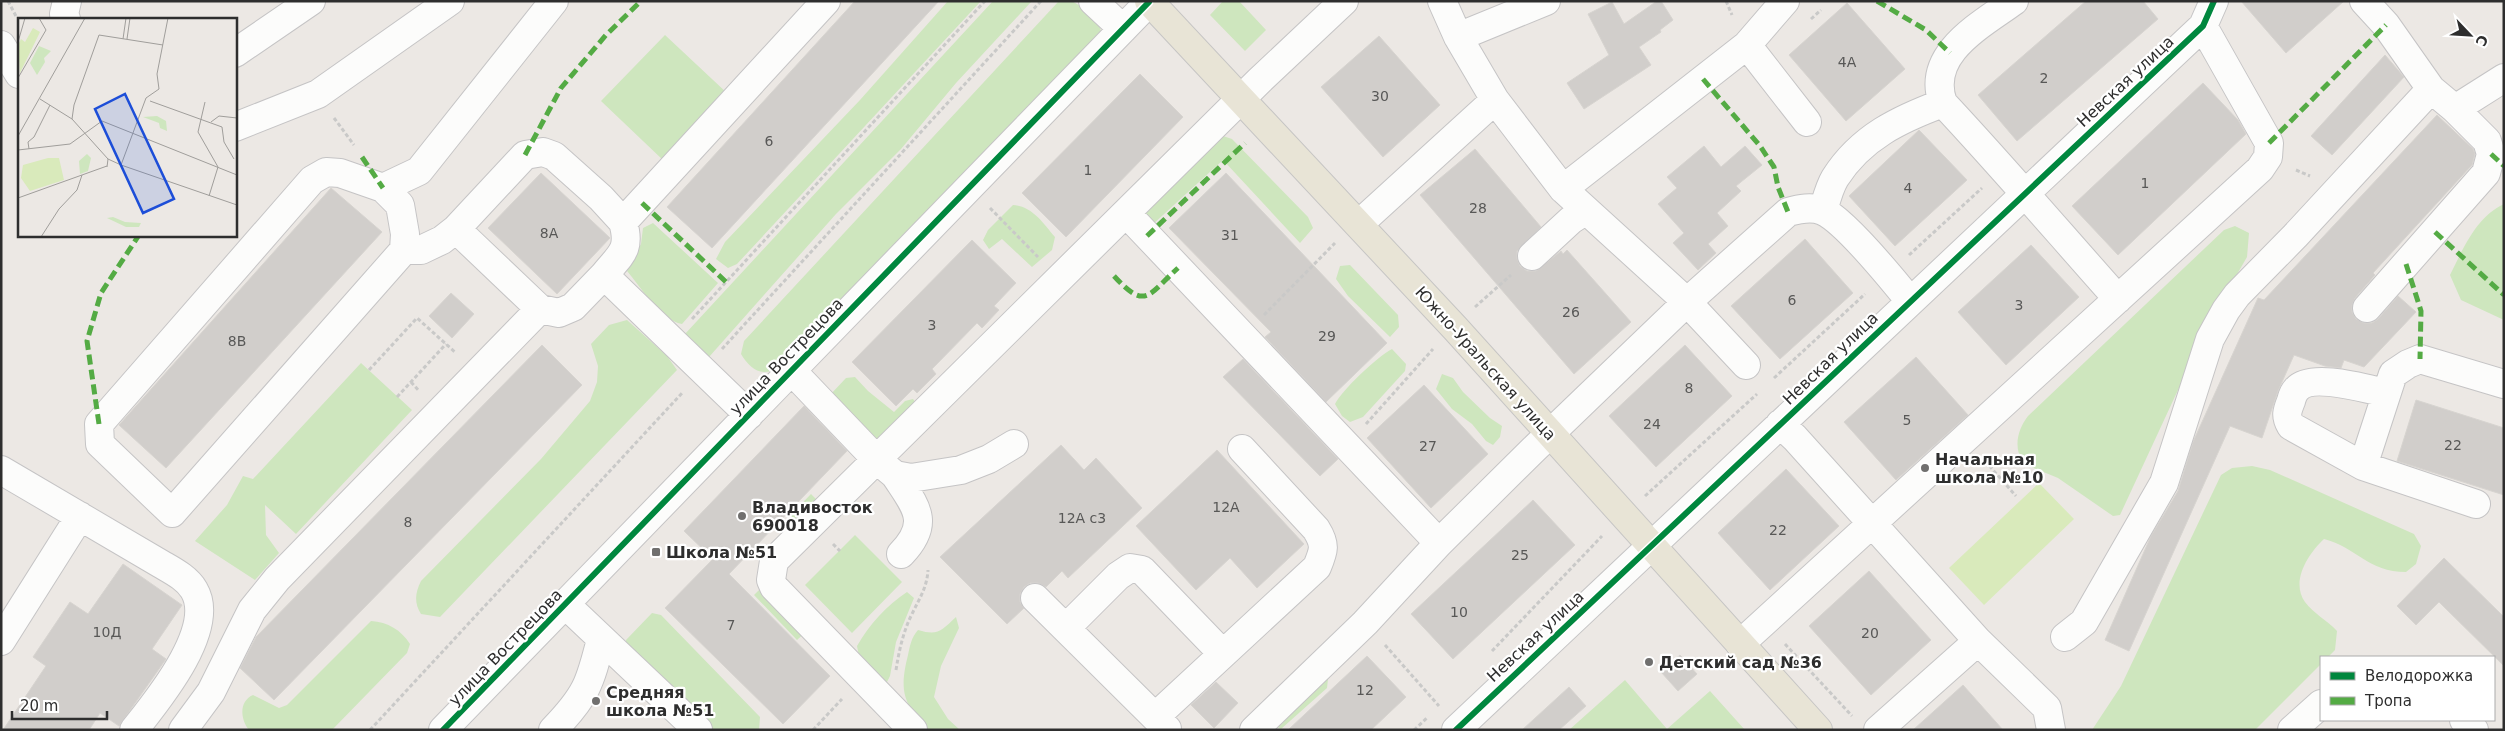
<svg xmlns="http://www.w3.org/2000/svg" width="2505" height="731" viewBox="0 0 2505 731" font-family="'DejaVu Sans',sans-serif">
<rect width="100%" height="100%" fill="#ece8e4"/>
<path fill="#cee6be" d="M948,1H981L737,264L728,268L716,259L725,242L860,100Z
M993,1H1032L956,83L901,149L836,214L709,357L685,334Z
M1071,1C1083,6 1100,20 1101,32L777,368C762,378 749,368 741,354L744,341L1058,2Z
M1223,1H1239L1266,30L1245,51L1210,15Z
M665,35L728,94L664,161L601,101Z
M1220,135L1232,139L1308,217L1313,228L1300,243L1223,160L1151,226L1137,212Z
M2504,204V320L2461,300L2450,275C2463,249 2476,217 2504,204Z
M1013,205C1032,206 1043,223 1055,237L1052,250L1032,267L1002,239L989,249L983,240L988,230Z
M653,223L718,283L682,324C660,320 641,287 627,271L641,244L643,228Z
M2235,226L2249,233L2247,257L2210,321L2120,515L2113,516L2058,478L2024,464C2013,449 2017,430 2028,416L2224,230Z
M1350,265L1398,315L1399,327L1390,337L1348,296L1336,279L1340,266Z
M627,320L667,356L677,370L440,617L421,614C414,603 415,593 421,581L541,459L590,401L597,382L598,366L591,344L609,325Z
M1392,349L1406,364L1405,371L1363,417L1350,422L1342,416L1335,404C1342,390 1377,357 1392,349Z
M361,363L412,410L296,534L265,505L266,535L279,553L255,580L195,541L227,505L243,476L253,479Z
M1442,374L1453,378L1463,392L1490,418L1502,426L1500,437L1493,445L1486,441L1472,424L1452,409L1436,389Z
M855,377L868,391L894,412L905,401L913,399L916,403L876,449L830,395L846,378Z
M2252,466L2270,470L2414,534L2421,546L2416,564L2406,572C2368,572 2356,547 2324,539C2309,553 2290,581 2305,602C2314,614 2327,620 2337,631L2335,650L2328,657H2321V664L2255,730H2092L2121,686L2221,475L2232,468Z
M811,494L823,506L789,541L777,529Z
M855,535L902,582L852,633L805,585Z
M766,583L810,628L797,640L754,595Z
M907,592L914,598L896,642L890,676L885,686L860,661L857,646C869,625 887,605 907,592Z
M652,613L661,615L760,717L759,730H714L626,646V640Z
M956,617L959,628L941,666L934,697L948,719L960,730H928C903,704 899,691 908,655C910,646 911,638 918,630C938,636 941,631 956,617Z
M371,621C388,622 401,630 410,644L407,653L332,730H249C240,719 239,701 253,695L279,708L287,705Z
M1322,675L1328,679L1327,688L1281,729L1274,725Z
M1625,680L1667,729L1710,691L1745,730H1569Z"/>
<path fill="#d9eabb" d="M2039,483L2074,519L1984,605L1949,568Z"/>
<path fill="#d1cecb" stroke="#d7d4d0" d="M855,1H939L712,248L667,207Z
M1657,1H1661L1673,20L1660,30L1661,32L1639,47L1651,65L1584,109L1567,83L1609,55L1588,14L1612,2L1624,24Z
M2086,1H2143L2158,19L2017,141L1978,95Z
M2241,1H2344L2286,53Z
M1847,3L1905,69L1846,121L1789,55Z
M1379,36L1440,105L1383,157L1321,87Z
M2385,55L2404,77L2332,155L2311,136Z
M1140,74L1183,117L1066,237L1022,193Z
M2203,83L2238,120L2246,134L2118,255L2072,206Z
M2437,115L2473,149L2475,154L2472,165L2373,273L2375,275L2355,298L2352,305V312L2356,319L2364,323H2372L2378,319L2398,296L2416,312L2364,367L2344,360L2341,368L2325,366L2294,355L2278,391L2262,438L2230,426L2129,651L2105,640L2151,536L2178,491L2193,442L2258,298L2264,300Z
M1919,130L1967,180L1895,246L1849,196Z
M1704,146L1721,167L1745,146L1762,165L1736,186L1741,191L1717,213L1728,226L1708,244L1716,253L1698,270L1673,243L1684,233L1658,204L1677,188L1667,177Z
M1475,149L1541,227L1517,251V259L1520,266L1527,271H1536L1561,251L1563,254L1567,250L1631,322L1574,374L1420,195Z
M541,173L610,238L557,294L488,228Z
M1226,173L1387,343L1326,402L1265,337L1271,332L1169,228Z
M331,188L382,232L166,468L119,425Z
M1805,239L1853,293L1780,359L1731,306Z
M972,240L1016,283L994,306L999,310L982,328L977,323L932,369L936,374L917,393L913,389L896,406L852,362Z
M2031,245L2079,297L2006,365L1958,312Z
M451,293L474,314L452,338L429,316Z
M542,345L582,385L274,700L240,668L256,637Z
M1685,345L1732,396L1656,467L1609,416Z
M1916,357L1968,415L1896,480L1844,422Z
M1243,359L1338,459L1320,476L1223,377Z
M1424,385L1488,454L1431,508L1367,438Z
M2416,400L2504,428V495L2397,461Z
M804,406L847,451L729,574L830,676L783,724L665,608L713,559L684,531Z
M1061,445L1084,470L1096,458L1142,508L1068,578L1062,571L1046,587L1038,583H1030L1024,587L1020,594V602L1024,608L1007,624L940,557Z
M1217,450L1304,544L1257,588L1230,558L1196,590L1136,526Z
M1786,469L1839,526L1770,590L1718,533Z
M1533,500L1575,545L1453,659L1411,614Z
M2444,558L2504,617V666L2439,602L2416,625L2397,606Z
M123,564L182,605L152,649L166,659L119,726L100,713L89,730H3L46,666L33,657L70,602L88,614Z
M1869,571L1931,640L1871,695L1809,626Z
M1680,655L1697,674L1678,691L1661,672Z
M1367,656L1406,697L1371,730H1288Z
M1216,682L1238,703L1214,728L1191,705Z
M1963,685L2003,730H1913Z
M1569,687L1586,706L1559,730H1522Z"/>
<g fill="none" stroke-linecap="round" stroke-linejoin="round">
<g stroke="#c5c4c5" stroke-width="30">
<path id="minor" d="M1093,1L1123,29
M1442,1L1458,37L1495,100L1563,189L1687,302L1746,365
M2014,1C1981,25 1925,54 1943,103C2003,167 2060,234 2118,299
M2364,1L2386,25L2431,89L2455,109L2487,141L2491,154L2486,173L2367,308
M66,19L64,14L67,1
M1458,37L1546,1
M1,45L19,74
M1747,45L1807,122
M235,53L311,1
M2455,109L2504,78
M235,127L318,94L450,1
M383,188L340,173L326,172L312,180L99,424L100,444L172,513L404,250L405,234L400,205L383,188L419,171L554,1
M1563,189L1747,45L1785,1
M1823,211C1826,201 1829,188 1835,178C1861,137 1900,119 1943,103
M1126,213L1439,543
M1359,224L1495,100
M456,229L540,309
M404,250H421L442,240L456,229L525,155L543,152L554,156L601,198L623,222
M1532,256L1571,220L1585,211
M604,275C621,254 631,250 623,222L826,1
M791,370L876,459L895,475L911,478L961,470L989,459L1014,444
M2386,393C2367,389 2310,372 2296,390C2294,392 2292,397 2291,401C2287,411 2285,416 2291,426L2363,466L2476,504
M1780,424L1795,438L1978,641L2047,708L2051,730
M2363,466L2393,374L2408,364L2420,359L2504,384
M1,470L161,564C173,571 187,578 194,590C217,629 157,701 134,730
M895,475C915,506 932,522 901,554
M1035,598L1167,729
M566,605L698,730
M1066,628L1118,576L1130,568L1142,570L1223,654
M2065,637L2084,622L2164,483L2210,339L2226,310L2237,295L2295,236L2431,89
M1,641L80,516
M1740,644L2260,169L2268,157L2269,143L2203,26
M1155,717L1317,567C1324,550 1326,545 1316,529L1242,449
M2464,720L2474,730
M183,730L211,692L252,610L277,579L540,309L559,313L573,307L604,275L749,415
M443,730L1149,2
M553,730C586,696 590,684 601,639
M913,730L774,587L771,580L774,561L1259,81L1344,1
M1254,730L1365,623L1439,543L1533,450L1687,302L1788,212C1799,209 1812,206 1823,211C1845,221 1893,280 1910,301
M1456,730L2203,26L2214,1
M1878,730L1978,641
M2292,730L2321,704"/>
</g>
<g stroke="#c6c5c4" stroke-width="30">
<path id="major" d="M1149,1L1455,328L1818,730"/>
</g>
<path stroke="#c9c9c8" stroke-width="3" stroke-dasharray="4 2.5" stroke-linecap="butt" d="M8,1L17,18
M1726,1L1732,15
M1811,19L1821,10
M334,118L354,145
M2296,170L2310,176
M990,208L1038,257
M1909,255L1982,188
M1475,307L1511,275
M1264,315L1335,243
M692,319L985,1
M722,349L1041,1
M369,370L417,318L456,353
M1774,378L1865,294
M411,382L419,391
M397,397L446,344
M1366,424L1433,349
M1985,461L2016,496
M1645,496L1757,394
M833,544L840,551
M1785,644L1852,716
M1385,645L1439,706
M1492,651L1602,536
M896,670C899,651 903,632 912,614C919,599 927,588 928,570
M370,730L683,392
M813,730L842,699
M1414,730L1428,717"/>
<use href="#minor" stroke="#fcfcfb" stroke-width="28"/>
<use href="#major" stroke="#e8e4d6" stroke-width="28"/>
<path stroke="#54ab44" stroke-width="5" stroke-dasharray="10 5" stroke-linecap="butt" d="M1877,1L1926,30L1950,53
M1703,79L1760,146L1774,167L1778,187L1788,212
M2269,143L2386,25
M2491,154L2504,166
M525,155L561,88L606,35L641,1
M362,157L383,188
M642,203L726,282
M2435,232L2504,295
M1147,236L1245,143
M2406,264L2421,311L2420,359
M1114,276C1146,311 1148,295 1178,268
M99,424L87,341L101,293L139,235"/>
<g stroke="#fff" stroke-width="9">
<path id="cycleway" d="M443,730L1149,2
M1456,730L2203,26L2214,1"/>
</g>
<use href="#cycleway" stroke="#00873e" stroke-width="6"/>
</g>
<g fill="#706f6e" stroke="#fff" stroke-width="2">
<circle cx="1925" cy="468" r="5"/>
<circle cx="742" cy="516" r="5"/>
<rect x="651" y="547" width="10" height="10" rx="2.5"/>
<circle cx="1649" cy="662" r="5"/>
<circle cx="596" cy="701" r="5"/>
</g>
<g text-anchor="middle" stroke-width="4.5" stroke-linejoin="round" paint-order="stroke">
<g font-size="14" fill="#585857">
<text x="1847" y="67">4А</text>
<text x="2044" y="83">2</text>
<text x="1380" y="101">30</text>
<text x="769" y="146">6</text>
<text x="1088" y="175">1</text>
<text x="2145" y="188">1</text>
<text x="1908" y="193">4</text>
<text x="1478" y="213">28</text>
<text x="549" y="238">8А</text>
<text x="1230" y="240">31</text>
<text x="1792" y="305">6</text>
<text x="2019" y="310">3</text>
<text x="1571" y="317">26</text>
<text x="932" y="330">3</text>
<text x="1327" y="341">29</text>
<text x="237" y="346">8В</text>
<text x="1689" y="393">8</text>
<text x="1907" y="425">5</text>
<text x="1652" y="429">24</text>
<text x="2453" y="450">22</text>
<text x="1428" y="451">27</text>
<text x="1226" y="512">12А</text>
<text x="1082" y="523">12А с3</text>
<text x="408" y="527">8</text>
<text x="1778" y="535">22</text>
<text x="1520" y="560">25</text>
<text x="1459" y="617">10</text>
<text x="731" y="630">7</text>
<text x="107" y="637">10Д</text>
<text x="1870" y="638">20</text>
<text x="1365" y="695">12</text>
</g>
<g font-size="16" fill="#2e2e2e" stroke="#fff">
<text transform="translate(2125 81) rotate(-43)" y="6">Невская улица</text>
<text transform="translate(786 356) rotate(-46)" y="6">улица Вострецова</text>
<text transform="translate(1830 358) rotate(-44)" y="6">Невская улица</text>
<text transform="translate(1486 363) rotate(48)" y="6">Южно-Уральская улица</text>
<text transform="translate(1535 636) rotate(-43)" y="6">Невская улица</text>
<text transform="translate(505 647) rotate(-46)" y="6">улица Вострецова</text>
</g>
<g font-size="16" font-weight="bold" fill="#2e2e2e" stroke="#fff" text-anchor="start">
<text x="1935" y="465">Начальная<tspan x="1935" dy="18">школа №10</tspan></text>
<text x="752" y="513">Владивосток<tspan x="752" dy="18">690018</tspan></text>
<text x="666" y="558">Школа №51</text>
<text x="1659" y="668">Детский сад №36</text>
<text x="606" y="698">Средняя<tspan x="606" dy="18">школа №51</tspan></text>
</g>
</g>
<g transform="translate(18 18)">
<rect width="219" height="219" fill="#ece8e4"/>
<path d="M21,28L33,33L26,40L27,44L19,57L12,45ZM139,98L148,103L149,113L142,110L141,105L125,99ZM69,136L73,140L70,153L62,156L61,143ZM95,199L107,204L123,205L121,209H108L89,200Z" fill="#cee6be"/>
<path d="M15,10L22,14L2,55L0,27L3,21L7,24ZM30,140H41L46,162L12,173L3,160L5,147Z" fill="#d9eabb"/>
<path fill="none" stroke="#a09e9b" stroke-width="1" d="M105,21L108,0M109,21L112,0M0,24L7,0M0,60L28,12L21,0M22,81L54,101L90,141M132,83L204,109L206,124L216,141M187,84L180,114L200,149L191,178M54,101L56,87L81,17L145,27M193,104L201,98L219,100M0,118L67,0M11,131L10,124L16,119L32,87M0,132L52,126L84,103L219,157M103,147L219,187M89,149L90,141L103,147L128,80L141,71L139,56L150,0M0,180L89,148M23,219L41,191L59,172L64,157"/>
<path fill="#1d4ed8" fill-opacity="0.15" stroke="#1d4ed8" stroke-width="2.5" d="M107,76L156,181L125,195L77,91Z"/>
<rect width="219" height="219" fill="none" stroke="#2e2e2e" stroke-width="2.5"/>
</g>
<rect width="2505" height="731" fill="none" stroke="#2e2e2e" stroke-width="5"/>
<rect x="2320" y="656" width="175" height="65" fill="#ffffff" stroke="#ababab"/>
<rect x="2330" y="672" width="25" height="8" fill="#00873e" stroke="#ababab"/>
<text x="2365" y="681" font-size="15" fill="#2e2e2e">Велодорожка</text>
<rect x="2330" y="697" width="25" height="8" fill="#54ab44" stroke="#ababab"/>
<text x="2365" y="706" font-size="15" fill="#2e2e2e">Тропа</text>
<g transform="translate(2470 35) rotate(115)" stroke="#ffffff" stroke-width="4" paint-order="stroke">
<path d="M0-4L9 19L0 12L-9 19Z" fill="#2e2e2e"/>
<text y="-8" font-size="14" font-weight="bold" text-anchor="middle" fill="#2e2e2e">С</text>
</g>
<path d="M12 711v8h95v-8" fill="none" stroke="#2e2e2e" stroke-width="2.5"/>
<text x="20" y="711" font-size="15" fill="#2e2e2e" stroke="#ffffff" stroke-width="4" paint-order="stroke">20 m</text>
</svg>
